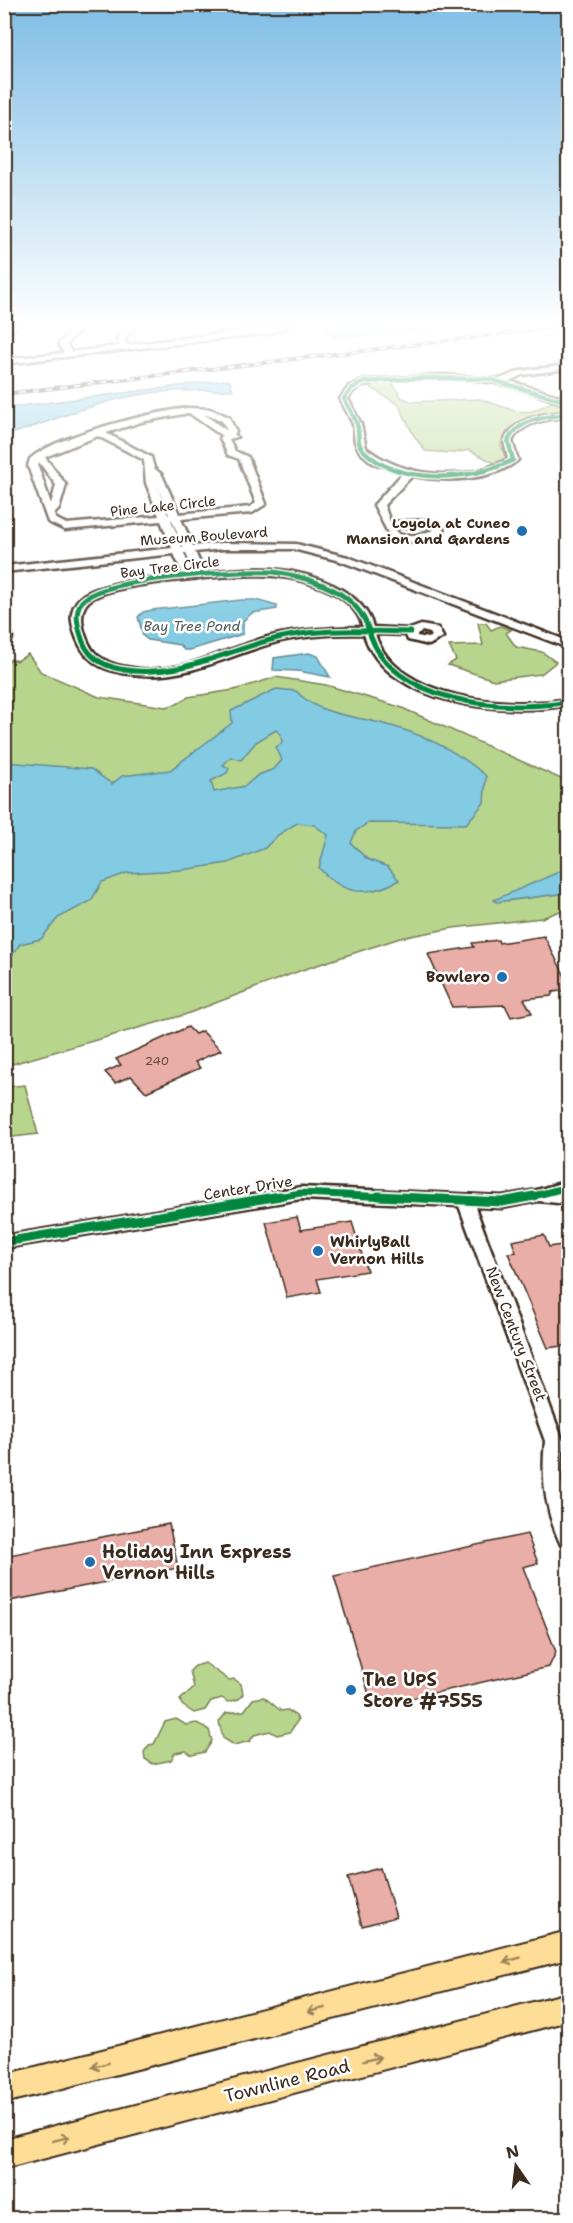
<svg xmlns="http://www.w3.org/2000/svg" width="573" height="2223" viewBox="0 0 573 2223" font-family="'Shantell Sans',sans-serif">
<rect width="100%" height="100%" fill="#fff"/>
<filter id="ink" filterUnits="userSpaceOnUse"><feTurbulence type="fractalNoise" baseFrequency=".0167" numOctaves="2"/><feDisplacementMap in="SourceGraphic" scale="12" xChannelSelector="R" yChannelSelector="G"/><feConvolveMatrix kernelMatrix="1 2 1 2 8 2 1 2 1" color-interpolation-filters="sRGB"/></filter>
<g filter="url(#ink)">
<path fill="#b8d58d" stroke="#7a8056" stroke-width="1.5" d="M392,382L401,397L412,402L480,399L518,412L533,411L556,400L565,406L559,414L532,418L507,431L501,445L506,460L498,465L469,450L454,453L425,451L413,434L399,405L367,385Z
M478,623H486L491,630L500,626L511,630L506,633L516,647L542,652L556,662L541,674L494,680L448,665L456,660L449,646L483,645Z
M28,654L41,672L99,697L166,707L177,704L188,697L234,690L276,677L326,685L400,707L568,782V908L542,918L453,928L400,938L302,970L184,1015L5,1066L4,664L11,659L17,661Z
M25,1085L38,1134L5,1138V1087Z
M205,1663L229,1680L234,1679L241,1684L243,1694L239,1699L228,1702L222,1698L211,1701L205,1710L194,1713L182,1705L180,1700L194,1687L190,1671L195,1666Z
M264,1697L281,1711L287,1710L296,1716L298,1720L290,1732L277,1735L270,1731L254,1735L250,1741L234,1745L223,1738L219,1722L226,1713L244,1711L253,1699Z
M176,1719L186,1725L197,1723L209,1730L212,1741L205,1752L192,1755L186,1751L175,1753L171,1760L153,1764L145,1759L144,1752L149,1745L154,1744L165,1722Z"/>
<path fill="#82cbe3" stroke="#668b94" stroke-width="1.5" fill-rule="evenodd" d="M324,325H441L440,328L342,338H333Z
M226,380L230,381L233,390C197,391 158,389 123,398C82,407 44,424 5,436V408Z
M241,600H256L277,606V609L252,613L243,621V634L190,650H184L180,645L148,640L143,636L138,617L143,612L152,610Z
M309,653L318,656L330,677L298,671L273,670L274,658Z
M276,689L296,691C319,715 349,715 380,723C418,732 457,750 486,776L484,803L466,824L368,823L356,831L351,843L367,859L388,867L399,880C368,898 343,895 319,868L328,835L314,825L297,823L278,835L265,848L228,863L182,870L127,873L102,882L91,901L58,918L41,939L20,944L5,966V762L91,769L112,784L122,776L170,770L232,723L231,711ZM276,730L281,735L282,743L276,747L282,760L274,769L258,775L245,786L214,792L211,781L227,773L229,768L223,765L231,757L241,760L256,742Z
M568,868V893L496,902L494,900Z"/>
<path fill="#e9aea7" stroke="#3b2a1e" stroke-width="1.5" d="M544,936L568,982V990L553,992L551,996L524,999L532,1013L511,1017L505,1005L452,1007L428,954L474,947L472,943L498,940L499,943Z
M188,1027L195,1034L202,1031L221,1050L195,1062L200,1068L146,1092L131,1076L115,1083L105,1072L121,1065L116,1059Z
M297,1217L301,1230L352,1222L367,1271L317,1279L321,1292L287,1298L266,1222Z
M544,1235L549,1247L568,1244V1345L548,1348L508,1253L516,1252L512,1241Z
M169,1524L178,1568L4,1602V1556Z
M527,1534L538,1563L523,1567L556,1652L549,1667L382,1705L370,1698L334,1576Z
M381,1868L396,1917L362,1926L348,1877Z"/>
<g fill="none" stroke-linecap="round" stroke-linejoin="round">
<g stroke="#3b2a1e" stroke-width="5">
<path id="minor" d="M11,325H20L4,335V329Z
M76,325H84L67,344L71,352L120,346L116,340L129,325H137L124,340L127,345L295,325L272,333L4,364V359L64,353L59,344Z
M568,365V369L522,375L509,381L568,399V405C542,397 515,385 489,382C461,377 386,377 361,386C354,389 351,393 348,399L361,424L366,448C406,479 464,482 508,459L504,441C516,416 544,414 568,412V416C548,420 523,420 512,441L518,460C492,482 443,482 412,476L384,505L390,522L427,520L441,525L444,531C431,543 405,545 390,537L374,505L403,473L373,463L360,452L355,442L353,424L340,399L349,386L365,380L442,375L500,379L520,371ZM426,526L434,530L416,535H400L393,528Z
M189,408L210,409L229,417L236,432L234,434L237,437L229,439L235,451L248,457L266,504L252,513L181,519L193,546L223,543L296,544L348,557L568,641V648L340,561L293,549H223L195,552L204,572C227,570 251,567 274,569C310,573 363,589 373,627L410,629L421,625L438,628L443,637L429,645L408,640L406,635L375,634C395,701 511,709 568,699V705C507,717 385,706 364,634C334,634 302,635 273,643C230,655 187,679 141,675C105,673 82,664 73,627C70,616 72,605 81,597C96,583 160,576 183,574L174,554L4,572V566L172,548L161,521L65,530L48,522L28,466L30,459C57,435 152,412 189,408ZM189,413L222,436L220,438L228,455L239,459L256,503L250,507L179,514L162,475L154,468L151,457L106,433L141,422ZM204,414L222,421L227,431ZM98,436L144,460L146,483L159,516L66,524L55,518L54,514L59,509L66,485L45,457ZM39,462L56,485L51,504L38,466ZM156,483L169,515H168ZM171,520H172L183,547H182ZM184,553H186L193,572L191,571ZM258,575C294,576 352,588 363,627C332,628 301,629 272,636C228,647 186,673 140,669C121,667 97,663 89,644C83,632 77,612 89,601C110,582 226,576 258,575ZM422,631L430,633L432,636L428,638L417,636V634Z
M4,622L9,625L12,637L9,648L4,651Z
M568,1181V1204L538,1201L502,1208L475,1207L563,1441L561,1480L568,1516V1547L561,1545C545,1511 541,1478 545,1441L459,1206L301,1199L4,1248V1236L301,1187L502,1196L537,1190Z"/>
</g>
<g stroke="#3b2a1e" stroke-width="4">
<path id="major" d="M568,1931V1959L4,2103V2075Z
M568,1993V2021L4,2169V2139Z"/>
</g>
<use href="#minor" fill="#fff" fill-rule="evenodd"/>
<use href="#major" fill="#fedd96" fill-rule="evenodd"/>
<g stroke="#3b2a1e" stroke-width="4">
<path id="rail" d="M4,394L568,326"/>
</g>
<use href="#rail" stroke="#fff" stroke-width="2" stroke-dasharray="7" stroke-linecap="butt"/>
<g stroke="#fff" stroke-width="7">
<path id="cycleway-far3" d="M568,402L489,379L421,378L365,382L352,388L344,399C349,408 356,418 358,428C359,436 357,444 363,450C398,486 473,481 513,460L508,441C519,418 545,417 568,414"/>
</g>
<g stroke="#fff" stroke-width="8">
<path id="cycleway-far2" d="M274,572C311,578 358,591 369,631C337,630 305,631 274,639C222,652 175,680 120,669C100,665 86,655 81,636C77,623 73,607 86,598C114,577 237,571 274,572Z
M369,631L411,632
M369,631C390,704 505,713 568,702"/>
</g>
<g stroke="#fff" stroke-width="10">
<path id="cycleway-far1" d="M271,1198L301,1193L412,1198
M526,1198L568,1187"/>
</g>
<g stroke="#fff" stroke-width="13">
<path id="cycleway" d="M378,1196L502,1202L534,1196
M4,1242L280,1196"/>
</g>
<use href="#cycleway-far3" stroke="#00873e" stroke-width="4.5"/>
<use href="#cycleway-far2" stroke="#00873e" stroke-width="5"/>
<use href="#cycleway-far1" stroke="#00873e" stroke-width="7"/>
<use href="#cycleway" stroke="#00873e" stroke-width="9"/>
</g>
<defs><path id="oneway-shaft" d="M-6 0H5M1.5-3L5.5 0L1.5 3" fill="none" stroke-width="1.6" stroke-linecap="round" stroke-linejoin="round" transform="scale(1.5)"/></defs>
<g stroke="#9c845a">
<use href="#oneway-shaft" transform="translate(512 1960) rotate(165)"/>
<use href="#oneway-shaft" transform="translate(316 2010) rotate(166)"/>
<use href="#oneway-shaft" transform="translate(372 2059) rotate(-14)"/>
<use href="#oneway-shaft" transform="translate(100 2065) rotate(166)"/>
<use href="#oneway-shaft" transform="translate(61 2139) rotate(-14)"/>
</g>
</g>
<linearGradient id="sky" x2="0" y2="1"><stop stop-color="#7fbde6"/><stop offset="0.51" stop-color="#fff"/><stop offset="1" stop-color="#fff" stop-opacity="0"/></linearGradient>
<rect width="573" height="636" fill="url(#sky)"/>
<g fill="#1f6fb2" stroke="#fff" stroke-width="2">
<circle cx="522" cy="531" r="6"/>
<circle cx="502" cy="977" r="6"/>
<circle cx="318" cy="1251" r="6"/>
<circle cx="90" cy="1562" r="6"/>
<circle cx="351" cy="1690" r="6"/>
</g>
<g text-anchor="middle" stroke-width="5" stroke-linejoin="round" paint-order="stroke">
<g font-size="12" fill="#664b40">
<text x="157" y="1065">240</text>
</g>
<g font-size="14" fill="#3b2a1e" stroke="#fff">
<text transform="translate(163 506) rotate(-6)" y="5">Pine Lake Circle</text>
<text transform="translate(204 536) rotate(-4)" y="5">Museum Boulevard</text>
<text transform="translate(170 567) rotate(-7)" y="5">Bay Tree Circle</text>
</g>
<g font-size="14" font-weight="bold" fill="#3b2a1e" stroke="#fff" text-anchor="end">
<text x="510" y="528">Loyola at Cuneo<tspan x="510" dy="16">Mansion and Gardens</tspan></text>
</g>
<g font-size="14" font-style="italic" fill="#505a59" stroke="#fff">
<text x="192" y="631">Bay Tree Pond</text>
</g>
<g font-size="15" font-weight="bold" fill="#3b2a1e" stroke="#fff" text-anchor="end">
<text x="490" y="982">Bowlero</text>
<text x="330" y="1247" text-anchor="start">WhirlyBall<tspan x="330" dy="17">Vernon Hills</tspan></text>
</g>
<g font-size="15" fill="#3b2a1e" stroke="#fff">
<text transform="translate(248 1188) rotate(-9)" y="5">Center Drive</text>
<text transform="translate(516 1334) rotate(69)" y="5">New Century Street</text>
</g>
<g font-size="18" font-weight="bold" fill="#3b2a1e" stroke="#fff" text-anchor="start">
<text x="102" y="1558">Holiday Inn Express<tspan x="102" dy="21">Vernon Hills</tspan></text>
<text x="363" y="1686">The UPS<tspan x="363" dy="21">Store #7555</tspan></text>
</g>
<g font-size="18" fill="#3b2a1e" stroke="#fff">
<text transform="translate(287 2081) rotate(-14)" y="6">Townline Road</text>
</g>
</g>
<rect width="573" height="2223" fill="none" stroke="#fff" stroke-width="24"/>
<rect x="12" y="12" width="549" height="2199" fill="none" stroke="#3b2a1e" stroke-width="2" filter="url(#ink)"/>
<g transform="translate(516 2166) rotate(346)" stroke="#ffffff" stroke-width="4.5" paint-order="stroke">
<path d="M0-4.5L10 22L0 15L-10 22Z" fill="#3b2a1e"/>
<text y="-9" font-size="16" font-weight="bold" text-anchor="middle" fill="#3b2a1e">N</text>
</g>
</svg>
